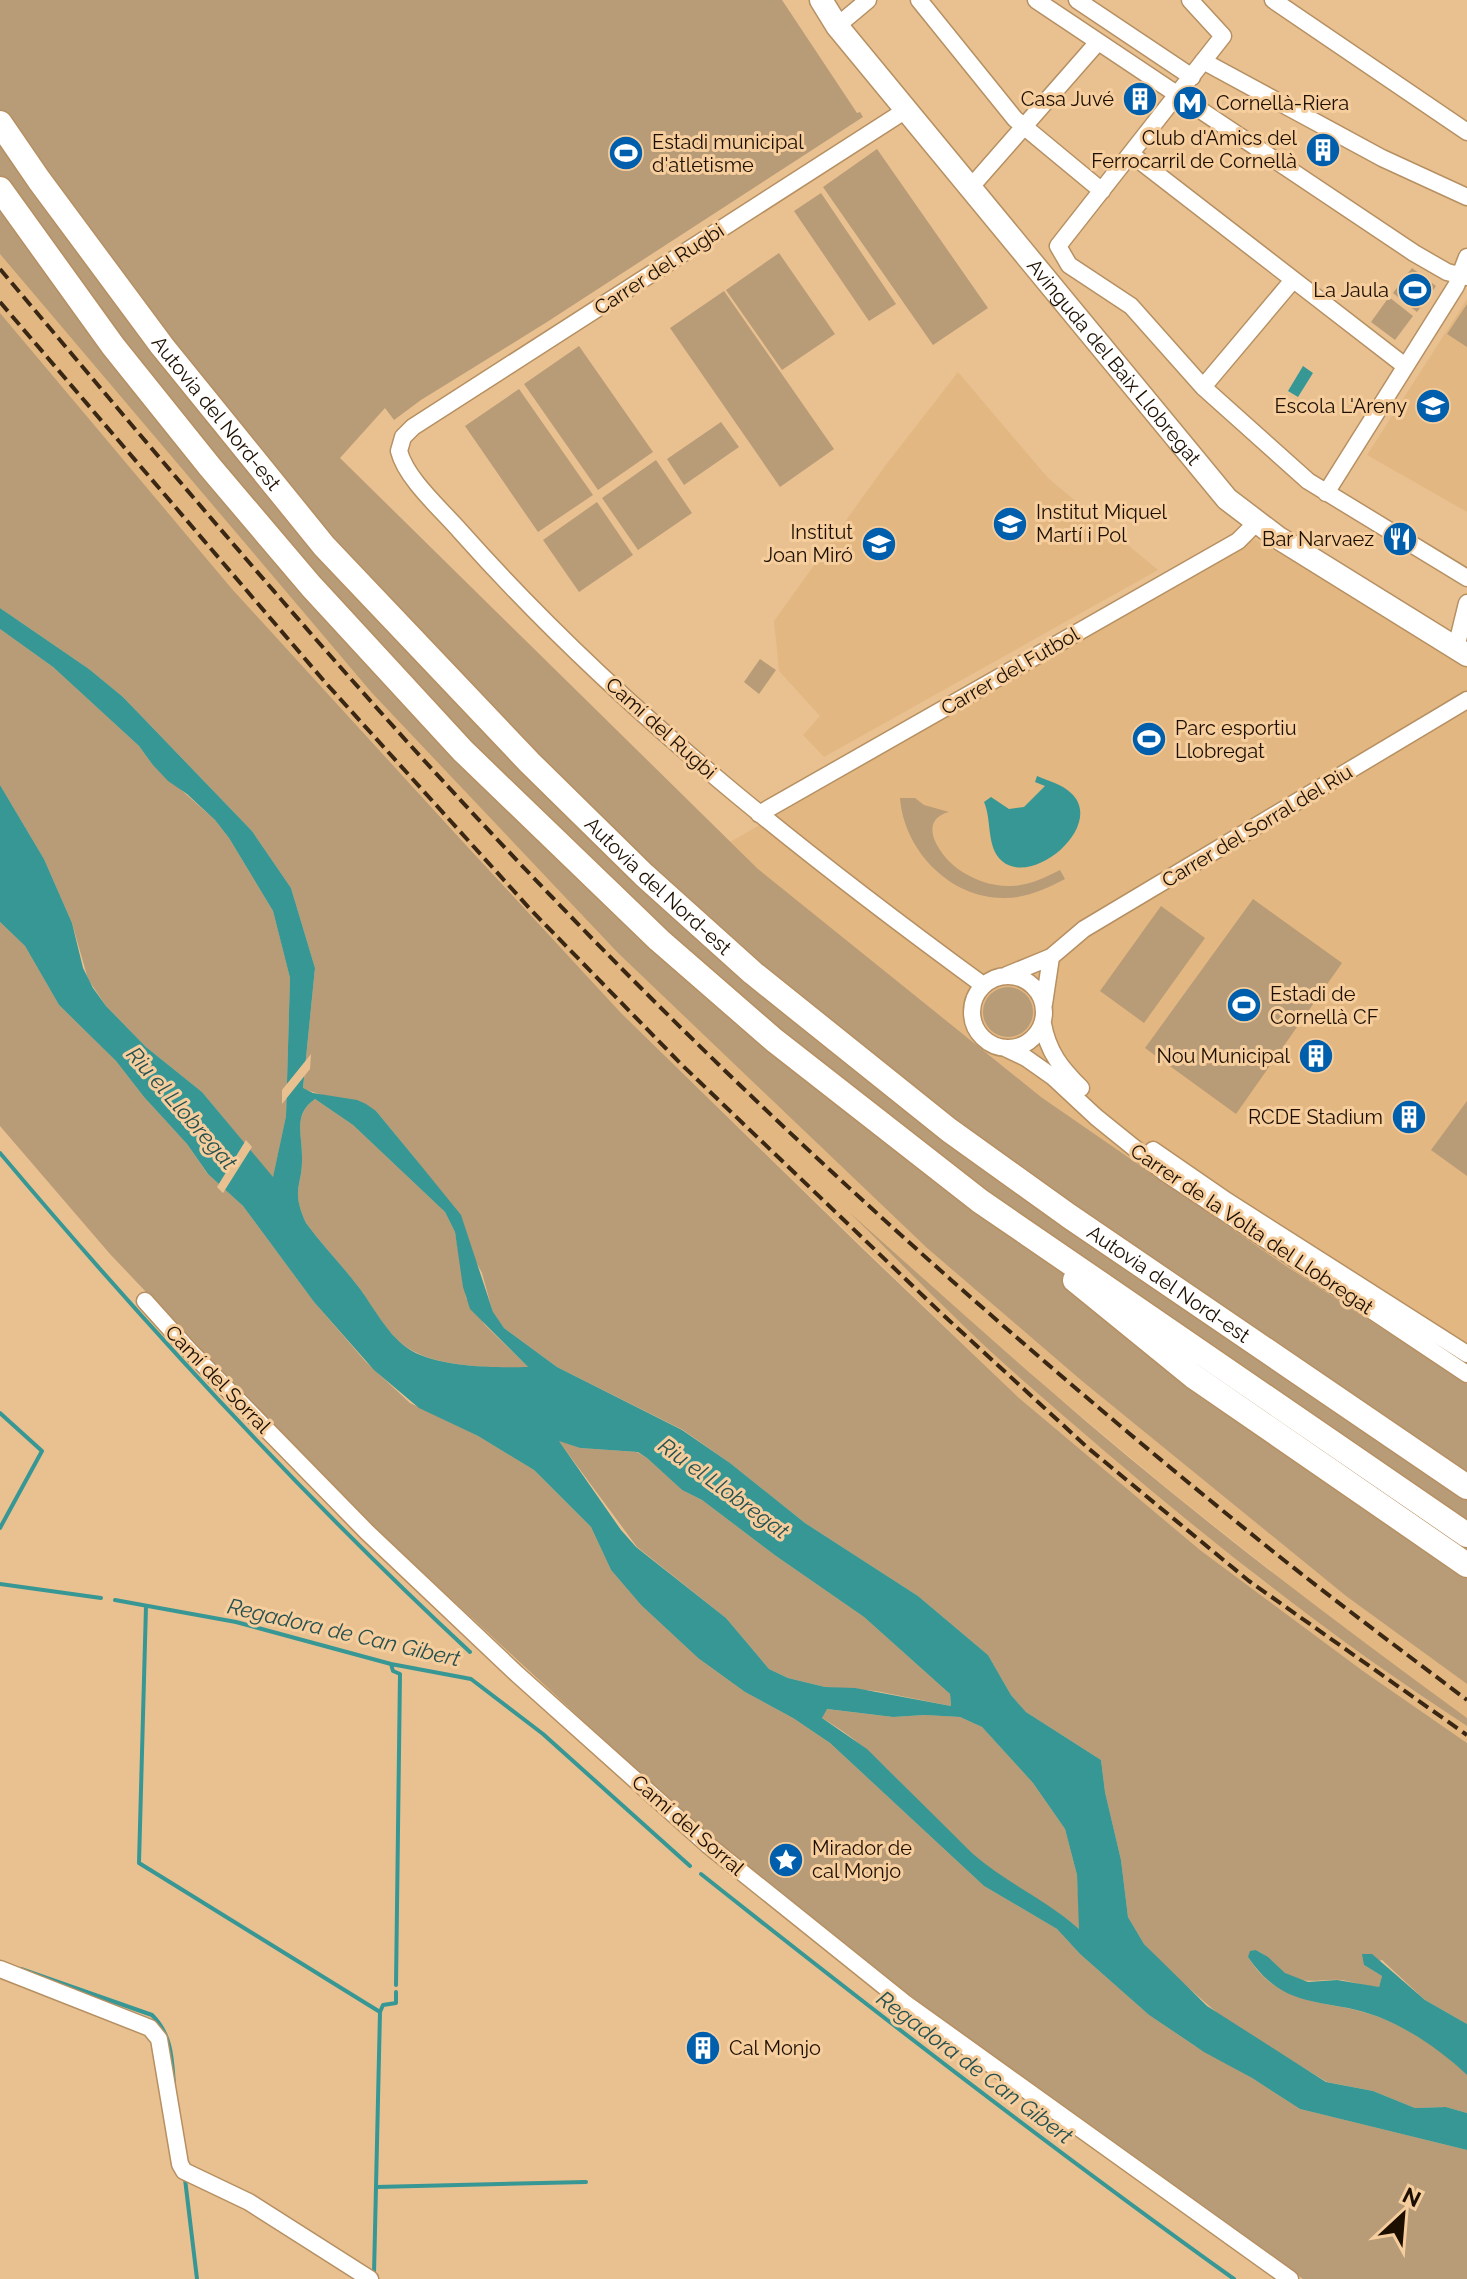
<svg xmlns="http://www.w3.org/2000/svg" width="1467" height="2279" viewBox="0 0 1467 2279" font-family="Raleway,sans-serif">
<rect width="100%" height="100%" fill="#e9c191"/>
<path fill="#e3b781" d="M0,254L372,693L618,953L927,1248L1082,1381L1346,1596L1467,1684V1718L1357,1639L1173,1493L1045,1386L868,1231L1017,1375L1259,1578L1409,1688L1467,1726V1743L1363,1671L1200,1550L1019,1398L621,1013L232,589L0,313Z
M1467,299V512L1367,455Z
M958,372L1048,478L1158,570L824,757L803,735L820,716L779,671L774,621L885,466Z
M1255,539L1467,663V1384L1280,1262L1041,1097L758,869L730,842Z"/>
<path fill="#b89b77" d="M0,0H782L857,113L860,112L863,117L547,322L421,400L394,420L385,408L340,458L758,869L1041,1097L1280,1262L1467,1384V1684L1346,1596L1082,1381L927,1248L618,953L372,693L0,254Z
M877,149L988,308L933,345L823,187Z
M821,193L896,304L869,321L794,211Z
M779,253L835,334L782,370L726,290Z
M1412,268L1436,286L1417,312L1393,293Z
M724,291L834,449L780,487L670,328Z
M1389,297L1413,316L1395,340L1371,322Z
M1467,304V347L1447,334Z
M0,313L232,589L454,832L621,1013L863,1249L1019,1398L1200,1550L1363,1671L1467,1743V2024L1425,2000L1382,1960L1364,1965L1382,1976L1379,1987C1366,1987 1355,1982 1342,1980C1320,1978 1308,1986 1286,1974C1275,1967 1269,1956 1256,1950L1248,1957C1281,2010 1328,1998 1379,2017C1411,2030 1443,2050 1467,2075V2113L1446,2107L1415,2108L1373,2091L1327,2082L1224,2019L1175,1976L1144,1944L1128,1917L1121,1860L1105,1792L1101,1760L1026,1712L1011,1695L988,1655L918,1596L805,1523L730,1463L683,1430L557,1367L504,1328L493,1313L482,1273L433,1182L414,1157L376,1111L303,1089L315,968L291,888L252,831L123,697L89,669L0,608Z
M579,346L653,452L598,490L524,384Z
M519,389L593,495L538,532L465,426Z
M721,422L739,447L684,485L667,459Z
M656,460L692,513L638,550L602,498Z
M597,502L633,555L579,592L543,540Z
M0,629L53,667L139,746L152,764L215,820L229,838L273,911L290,978L286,1116L273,1178L202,1092L146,1047L106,1006L88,979L72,923L44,859L0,785Z
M760,659L776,670L759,694L744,682Z
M900,798H915L924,805L949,812C915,821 941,857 958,869C974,880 993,887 1012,886C1030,885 1044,878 1060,870L1065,879C1046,889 1026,898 1005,898C951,899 904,851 900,798Z
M1253,899L1342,963L1236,1114L1145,1048Z
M1161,906L1205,938L1144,1023L1100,991Z
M0,922L25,946L59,1005L116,1061L144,1097L187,1144L207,1173L243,1206L314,1302L366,1362L410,1403L478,1436L534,1470L591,1527L611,1570L641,1605L698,1658L745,1692L793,1718L830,1743L984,1886L1057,1929L1080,1954L1149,2015L1195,2046L1252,2078L1300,2109L1467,2150V2279H1303L1161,2181L814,1924L661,1793L338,1494L110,1254L0,1126Z
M983 1012a25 25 0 1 1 50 0a25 25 0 1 1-50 0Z
M315,1099L353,1125L445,1212L455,1232L466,1298L485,1325L529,1368C495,1368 442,1367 413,1351C387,1337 375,1308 357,1285C341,1264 322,1245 306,1223C290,1188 303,1188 302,1156C302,1134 293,1115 315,1099Z
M1467,1101V1176L1431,1150Z
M849,1212C914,1270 978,1328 1044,1385C1179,1503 1322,1613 1467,1718V1726C1308,1623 1161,1502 1019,1377C960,1325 905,1267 849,1212Z
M558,1440L580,1448L637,1452L647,1458L682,1490L702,1500L776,1556L864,1617L950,1694L951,1706L876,1691L825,1687L788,1678L769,1669L726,1618L637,1547Z
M826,1709L893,1717L926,1715L960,1717L982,1727L1033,1783L1065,1829L1077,1875L1080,1930C1052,1904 1017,1890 987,1867C929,1821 887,1755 822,1718Z"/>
<path fill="#379794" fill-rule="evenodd" d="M1303,366L1313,373L1298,397L1288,391Z
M0,608L89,669L123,697L252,831L291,888L315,968L303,1088L313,1093L357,1100L366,1104L376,1111L414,1157L461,1215L493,1312L504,1328L557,1367L682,1430L730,1463L805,1523L918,1596L988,1655L1011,1695L1026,1712L1101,1760L1105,1792L1121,1860L1128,1917L1144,1944L1207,2006L1326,2082L1373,2091L1415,2108L1446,2107L1467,2113V2150L1300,2109L1252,2078L1204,2052L1149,2015L1080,1954L1057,1929L984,1886L830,1743L793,1718L745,1692L698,1658L641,1605L611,1570L591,1527L534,1470L478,1436L419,1408L374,1370L314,1302L243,1206L208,1174L187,1144L144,1097L116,1061L59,1005L25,946L0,922V785L44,859L72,923L83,968L93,988L106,1006L146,1047L202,1092L273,1177L286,1116L290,978L273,911L229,838L215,820L187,794L168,781L152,764L139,746L53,667L0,629ZM315,1099L353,1125L445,1212L455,1232L463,1287L470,1309L528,1367C495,1368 441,1367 412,1351C387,1336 375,1308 357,1285C341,1264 322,1245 306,1223C290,1188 303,1187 302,1156C302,1134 293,1114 315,1099ZM559,1441L580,1448L638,1452L647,1458L682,1490L702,1500L776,1556L864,1617L950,1694L951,1706L855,1688L825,1687L788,1678L769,1669L726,1618L636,1547L621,1530ZM827,1709L893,1717L925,1715L960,1717L982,1727L1033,1783L1065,1829L1077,1875L1079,1929C1047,1900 1006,1883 973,1854L867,1749L822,1718Z
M1037,776C1048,781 1062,784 1071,793C1106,825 1033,888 1002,861C986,847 992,820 984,802L991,797L1009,809L1024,807L1045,786L1035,782Z
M1256,1950L1268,1957L1285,1973L1308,1982L1337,1980L1379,1987L1382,1976L1364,1965L1362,1954H1372L1425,2000L1467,2024V2075C1442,2051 1411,2030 1379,2017C1325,1996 1286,2013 1248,1957L1250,1951Z"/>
<path fill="#e9c191" d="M311,1054L310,1069L282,1104V1090Z
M246,1140L252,1147L223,1193L217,1187Z"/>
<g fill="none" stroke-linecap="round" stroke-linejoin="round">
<path stroke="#379794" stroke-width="4" d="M0,1153C147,1327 303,1497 470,1652
M0,1413L42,1451L0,1528
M0,1584L101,1598
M115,1600L236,1622L391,1664L471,1679L543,1734L690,1866
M146,1606L139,1863L380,2012
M391,1664L393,1671L400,1674L396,1985
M701,1874C876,2013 1052,2149 1234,2279
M21,1969L152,2015C172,2035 172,2058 174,2085
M185,2179L197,2279
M376,2187L586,2182
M374,2274L380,2012L383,2005L396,2003V1992"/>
<g stroke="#b69062" stroke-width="19">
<path id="minor" d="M919,0L1015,119L1102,191
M1036,0L1414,253L1447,272L1467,277
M1077,0L1192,77
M1190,0L1223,36L1058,246L1069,265L1131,306L1203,387L1308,481L1467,578
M1273,0L1467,132
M837,26L868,0
M1203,61L1382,158L1467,197
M906,110L413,427L403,437L399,451C406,479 442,510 461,532C615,705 797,849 983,985
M1131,154L1405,366
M970,188L1098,42
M1203,387L1293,280
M1326,493L1456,286L1467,257
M1456,648L1467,603
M759,814L1238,541L1256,523
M1007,975L1051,957L1084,929L1467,700
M972 1012a36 36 0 1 1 72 0a36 36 0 1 1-72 0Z
M1044,1004L1051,957
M1043,1024C1048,1052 1061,1068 1081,1088
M1005,1048L1026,1058L1053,1077L1096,1117L1164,1172L1467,1374
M1153,1150L1227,1201L1467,1354
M145,1301L190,1351L367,1532L517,1674L708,1845L905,2003L1290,2279
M0,1969L150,2028L159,2039L180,2164L184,2171L249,2202L370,2279"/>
</g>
<g stroke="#b69062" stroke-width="25">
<g id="major">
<path id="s1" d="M821,0L837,26L1227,499L1277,537L1467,655"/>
</g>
</g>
<g stroke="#b69062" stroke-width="27">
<g id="highway">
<path id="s2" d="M0,123L39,180L162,346L324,546L530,763L644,875L753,973L949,1130L1069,1216L1467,1487"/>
<path d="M0,189L113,346L210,467L311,586L463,751L659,940L774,1040L980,1201L1467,1535"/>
<path d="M1075,1280L1193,1376L1467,1565"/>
</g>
</g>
<use href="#minor" stroke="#fff" stroke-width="16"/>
<use href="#major" stroke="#fff" stroke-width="22"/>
<use href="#highway" stroke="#fff" stroke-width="24"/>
<path stroke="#392714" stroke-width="4" stroke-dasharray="12 6" stroke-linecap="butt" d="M0,269C180,482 358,696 552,897C776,1131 1018,1346 1270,1549C1335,1601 1401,1650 1467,1700
M0,302L324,681L531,910L682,1065L941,1313L1088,1448L1249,1581L1467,1735"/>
</g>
<defs>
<g id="building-disc" transform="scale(1.8)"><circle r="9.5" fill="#005fac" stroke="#f6ce9e"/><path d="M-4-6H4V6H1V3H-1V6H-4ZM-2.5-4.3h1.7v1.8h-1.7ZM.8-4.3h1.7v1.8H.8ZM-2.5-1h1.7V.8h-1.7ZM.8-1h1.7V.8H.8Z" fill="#fff"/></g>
<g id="metro-disc" transform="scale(1.8)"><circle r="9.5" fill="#005fac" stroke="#f6ce9e"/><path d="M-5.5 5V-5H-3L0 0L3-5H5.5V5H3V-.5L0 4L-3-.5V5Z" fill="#fff"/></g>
<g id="stadium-disc" transform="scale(1.8)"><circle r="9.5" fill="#005fac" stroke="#f6ce9e"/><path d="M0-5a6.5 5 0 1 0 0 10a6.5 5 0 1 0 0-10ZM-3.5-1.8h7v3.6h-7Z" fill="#fff"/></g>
<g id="school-disc" transform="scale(1.8)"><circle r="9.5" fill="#005fac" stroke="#f6ce9e"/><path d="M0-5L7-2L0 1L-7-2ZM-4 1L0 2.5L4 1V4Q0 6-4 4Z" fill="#fff"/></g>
<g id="restaurant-disc" transform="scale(1.8)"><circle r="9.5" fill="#005fac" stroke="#f6ce9e"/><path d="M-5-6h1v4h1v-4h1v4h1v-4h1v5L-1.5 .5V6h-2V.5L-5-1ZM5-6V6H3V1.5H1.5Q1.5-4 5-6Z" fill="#fff"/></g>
<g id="sight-disc" transform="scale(1.8)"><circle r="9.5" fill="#005fac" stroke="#f6ce9e"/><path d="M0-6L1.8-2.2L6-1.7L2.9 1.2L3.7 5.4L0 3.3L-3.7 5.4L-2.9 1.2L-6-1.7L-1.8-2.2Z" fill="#fff"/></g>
</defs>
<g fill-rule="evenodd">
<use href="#building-disc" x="1140" y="99"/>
<use href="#metro-disc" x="1190" y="103"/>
<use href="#building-disc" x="1323" y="150"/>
<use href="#stadium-disc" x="626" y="153"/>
<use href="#stadium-disc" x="1415" y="290"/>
<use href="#school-disc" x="1433" y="406"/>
<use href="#school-disc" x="1010" y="524"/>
<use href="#restaurant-disc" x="1400" y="539"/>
<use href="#school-disc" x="879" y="544"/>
<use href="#stadium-disc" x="1149" y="739"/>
<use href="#stadium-disc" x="1244" y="1005"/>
<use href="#building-disc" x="1316" y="1056"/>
<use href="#building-disc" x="1409" y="1117"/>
<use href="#sight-disc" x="786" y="1860"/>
<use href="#building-disc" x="703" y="2048"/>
</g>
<g text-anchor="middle" stroke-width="6" stroke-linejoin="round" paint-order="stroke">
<g font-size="20" fill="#1d0f00" stroke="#f6ce9e" text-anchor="end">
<text x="1114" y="106">Casa Juvé</text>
<text x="1216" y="110" text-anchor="start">Cornellà-Riera</text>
<text x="1297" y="145">Club d'Amics del<tspan x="1297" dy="23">Ferrocarril de Cornellà</tspan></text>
<text x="652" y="149" text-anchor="start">Estadi municipal<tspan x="652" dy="23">d'atletisme</tspan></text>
<text x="1389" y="297">La Jaula</text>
<text x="1407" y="413">Escola L'Areny</text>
<text x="1036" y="519" text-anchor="start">Institut Miquel<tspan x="1036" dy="23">Martí i Pol</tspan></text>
<text x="853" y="539">Institut<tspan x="853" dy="23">Joan Miró</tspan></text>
<text x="1374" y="546">Bar Narvaez</text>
<text x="1175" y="735" text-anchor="start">Parc esportiu<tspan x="1175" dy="23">Llobregat</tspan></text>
<text x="1270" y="1001" text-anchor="start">Estadi de<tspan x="1270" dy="23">Cornellà CF</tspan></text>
<text x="1290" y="1063">Nou Municipal</text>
<text x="1383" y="1124">RCDE Stadium</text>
<text x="812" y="1855" text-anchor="start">Mirador de<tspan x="812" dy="23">cal Monjo</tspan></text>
<text x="729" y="2055" text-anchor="start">Cal Monjo</text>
</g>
<g font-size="20" fill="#1d0f00" stroke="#f6ce9e">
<text transform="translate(659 269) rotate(-33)" y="7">Carrer del Rugbi</text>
<text dy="7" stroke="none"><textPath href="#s1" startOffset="466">Avinguda del Baix Llobregat</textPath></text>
<text dy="7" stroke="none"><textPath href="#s2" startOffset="362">Autovia del Nord-est</textPath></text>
<text transform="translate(1010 671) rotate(-30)" y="7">Carrer del Futbol</text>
<text transform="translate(661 728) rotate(42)" y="7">Camí del Rugbi</text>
<text transform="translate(1257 826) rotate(-31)" y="7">Carrer del Sorral del Riu</text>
<text dy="7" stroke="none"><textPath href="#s2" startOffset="1010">Autovia del Nord-est</textPath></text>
<text transform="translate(1252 1229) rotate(34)" y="7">Carrer de la Volta del Llobregat</text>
<text dy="7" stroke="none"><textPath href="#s2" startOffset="1658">Autovia del Nord-est</textPath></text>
<text transform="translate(218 1379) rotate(46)" y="7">Camí del Sorral</text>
<text transform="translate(688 1825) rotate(41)" y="7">Camí del Sorral</text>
</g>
<g font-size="22" font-style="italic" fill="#26514f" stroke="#f6ce9e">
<text transform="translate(182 1108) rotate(49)" y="8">Riu el Llobregat</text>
<text transform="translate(724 1488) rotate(36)" y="8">Riu el Llobregat</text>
<text transform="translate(344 1632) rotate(13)" y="8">Regadora de Can Gibert</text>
<text transform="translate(975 2067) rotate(37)" y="8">Regadora de Can Gibert</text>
</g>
</g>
<g transform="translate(1403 2215) rotate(26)" stroke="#f6ce9e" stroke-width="6" paint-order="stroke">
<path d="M0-6L14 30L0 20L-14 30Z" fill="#1d0f00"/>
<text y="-12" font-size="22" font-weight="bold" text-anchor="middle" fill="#1d0f00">N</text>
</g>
</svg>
